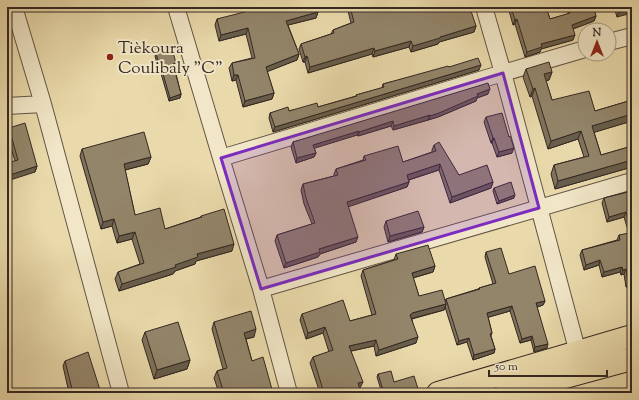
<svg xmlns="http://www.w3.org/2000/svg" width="639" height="400" viewBox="0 0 639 400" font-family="'Sorts Mill Goudy',serif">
<rect width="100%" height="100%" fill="#eadaab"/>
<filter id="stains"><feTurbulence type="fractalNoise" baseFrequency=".005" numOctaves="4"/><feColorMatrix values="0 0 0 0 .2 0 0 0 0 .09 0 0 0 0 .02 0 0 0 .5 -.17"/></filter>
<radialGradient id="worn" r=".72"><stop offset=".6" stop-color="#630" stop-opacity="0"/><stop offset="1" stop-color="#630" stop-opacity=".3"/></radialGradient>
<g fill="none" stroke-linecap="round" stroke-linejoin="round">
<g stroke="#625445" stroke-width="18">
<path id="minor" d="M176,7L221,158L261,289L289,393
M484,7L503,73L578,353
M609,42L632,36
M43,104L121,393
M7,106L43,104L14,7
M221,158L503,73L585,49
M261,289L632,181"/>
</g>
<g stroke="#342823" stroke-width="24">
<path id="primary" d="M438,393L632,336
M506,393L632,359"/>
</g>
<use href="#minor" stroke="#f1e7c8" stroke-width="16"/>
<use href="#primary" stroke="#eadaab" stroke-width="22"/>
</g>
<path fill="#7e725b" stroke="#342823" d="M347,7H466L468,12L476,26L474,32L439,42L438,44L411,52L409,47L373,57L372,54L308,73L305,62H303L299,49L301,44L331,34L333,30L351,23Z
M508,7H546L550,19L568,14V7H593L596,16L594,21L573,29V40L541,49L540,52L525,57L515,24L513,25Z
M614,7H632L617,17Z
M318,12L316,18L288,25L299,54L297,60L267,71L274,93L272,99L243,107L236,80L232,81L229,68L232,63L252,58L246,34L219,41L215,25L217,19Z
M156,53L175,66H174L181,94L180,98L169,101L160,70L159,71L155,56Z
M449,67L479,70L273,132L269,118L270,113L318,107L356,96V95L382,88L383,84Z
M526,69L552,72L549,80L546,81L552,100L595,111L632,100V121L594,132L601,155L632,146V167L555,189L551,174L554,165L584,157L578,139L548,149L532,96L530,97L523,77Z
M488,94L477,98L476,101L438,117L428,120L393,130L391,126L358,136L357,135L314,148L316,153L314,157L296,163L291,147L293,142Z
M486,117L509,137L512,153L497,157L492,143H491L484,122Z
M9,128L37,166L35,172L15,161L7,135V132Z
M434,145L459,175L493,182L491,188L450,203L439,170L409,180V182L407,187L348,206L356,242L320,254L318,257L284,268L275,241L277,235L312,224L304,204L301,190L303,184L334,176V174L336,169L363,160L364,156L403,162L432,152V150Z
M82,149L151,157L148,164L125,170L135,215L165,229L201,217V216L232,251L196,261L195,264L175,271L173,274L119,291L115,279L118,272L140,264L132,239L117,243L112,226L101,229L80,156Z
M494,188L514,198L497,204L493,191Z
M632,191V286L626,287L624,274L621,275L620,272L602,277L599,265L584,270L580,255L582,250L617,240L619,235L630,237L624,217L607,222L602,203L604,198Z
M386,221L424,227L422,232L388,242L384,227Z
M486,252L509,274L545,301L543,305L537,307L547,348L534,352L531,340L520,343L510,311L488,317L492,333L491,336L495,349L494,353L473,360L467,342L457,345L445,307L444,310L412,319L416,343L376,356L374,346L351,351L360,388L361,393H320L310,363L313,357L329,352L323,333L306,339L300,320L302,314L350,321L372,315L361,276L363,270L394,260L396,254L435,266L433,272L413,278L419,296L445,301L446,299L478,289L479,288L493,284L485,257Z
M214,322L254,337L246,339L252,361L273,393H219L214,378L217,371L223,369L212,329Z
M145,332L190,360L187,369L154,379L142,340Z
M65,361L101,393H69L63,366Z
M378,374L394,382L419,392V393H382L377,377Z"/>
<path fill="#675d4a" stroke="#342823" d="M632,8V13L617,17L619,12Z
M318,12L316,18L284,26L286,21Z
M596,16L594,21L570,30L572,25Z
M517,19L515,24L513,25L515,20Z
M476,26L474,32L439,42L438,44L411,52L413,46L440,37Z
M248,28L246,34L219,41L221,35Z
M575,35L573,40L541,49L540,52L525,57L527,52L541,44Z
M411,41L409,47L373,57L375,51Z
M374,48L372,54L308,73L310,67Z
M299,54L297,60L264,73L266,67Z
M307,56L305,62H303L305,57Z
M481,65L479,70L273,132L275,127Z
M552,72L549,80L541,82L544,74Z
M234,75H238L236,80L232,81Z
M535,88L532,96L530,97L533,89Z
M490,89L488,94L477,98L476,101L438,117L428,120L430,116L477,94Z
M274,93L272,99L243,107L245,101Z
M181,94L180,98L169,101L170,98Z
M632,114V121L589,134L592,126Z
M430,115L428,120L393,130L394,126Z
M393,121L391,126L358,136L359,132Z
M359,131L357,135L312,149L313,145Z
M581,131L578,139L548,149L551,141Z
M493,138H494L492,143H491Z
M514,148L512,153L497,157L499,152Z
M316,153L314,157L296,163L297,158Z
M151,157L148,164L121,171L124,164Z
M632,160V167L555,189L558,181Z
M440,164L439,170L405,181L407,175Z
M37,166L35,172L7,181V176Z
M409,182L407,187L345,208L347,202Z
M493,182L491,188L450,203L452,197Z
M515,195L514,198L497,204L499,201Z
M626,212L624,217L607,222L609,217Z
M114,219L112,226L101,229L103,222Z
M424,227L422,232L388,242L390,236Z
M135,232L132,239L117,243L119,236Z
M358,237L356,242L320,254L318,257L284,268L286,263L319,249Z
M234,244L232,251L196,261L195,264L175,271L173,274L119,291L122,284L197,254Z
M600,260L599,265L584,270L586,265Z
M435,266L433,272L409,279L412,273Z
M622,267L620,272L602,277L604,272Z
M626,269L624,274L621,275L623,270Z
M632,281V286L626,287L628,282Z
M545,301L543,305L535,308L536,303Z
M446,304L444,310L410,319V315L412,313Z
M512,306L510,311L486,318L487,313Z
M325,327L323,333L306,339L308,333Z
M256,329L254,337L241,340L244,333Z
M532,336L531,340L520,343L522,339Z
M418,337L416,343L376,356L379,350Z
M469,338L467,342L457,345L459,341Z
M376,340L374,346L347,352L349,346Z
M548,344L547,348L534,352L535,347Z
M495,349L494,353L473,360L474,355Z
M190,360L187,369L154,379L157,370Z
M363,382L360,388L356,389L358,383Z"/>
<path fill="#93856a" stroke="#342823" d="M264,7H317L318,12L286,21L299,54L266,67L274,93L245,101L238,75H234L232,63L255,58L248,28L221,35L217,19Z
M350,7H466L468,12L471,11L476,26L440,37V38L413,46L411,41L375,51L374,48L310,67L307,56L305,57L301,44L334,33L333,30L354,22Z
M511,7H546L550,19L570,13V7H593L596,16L572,25L575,35L541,44L542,47L527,52L517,19L515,20Z
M617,7H632V8L619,12Z
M172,49L176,63L173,64L181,94L170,98L161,67L160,68L156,53Z
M478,58L481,65L275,127L270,113L288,107L289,111L317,103L318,107L357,96L356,95L384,87L383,84L448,66L449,67Z
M549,62L552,72L544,74L552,100L589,91L595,111L632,100V114L592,126L601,155L632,146V160L558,181L554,165L589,156L581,131L551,141L535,88L533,89L526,69Z
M488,83L490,89L477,94L478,96L439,113L430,116V115L394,126L393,121L359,132V131L313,145L316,153L297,158L293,142Z
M502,113L509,137L510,136L514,148L499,152L494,138H493L486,117Z
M25,123L37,166L7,176V163L18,160L9,128Z
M144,132L151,157L124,164L135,215L160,208L165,229L202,217L201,216L224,209L234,244L197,254L198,257L175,265L176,267L122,284L118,272L144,263L135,232L119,236L114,219L103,222L82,149Z
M439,142L459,175L487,165L493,182L452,197L440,164L407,175L409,182L347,202L358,237L319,249L320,252L286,263L277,235L315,223L306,198L303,184L338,175L336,169L366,160L364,156L398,146L403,162L436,151L434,145Z
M511,182L515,195L499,201L494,188Z
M632,191V232L626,212L609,217L604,198Z
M418,211L424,227L390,236L386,221Z
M629,233L630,237L632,236V281L628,282L626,269L623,270L622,267L604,272L600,260L586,265L582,250L620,240L619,235Z
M428,245L435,266L412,273L419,296L442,290L446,304L412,313V314L410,315L418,337L379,350L376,340L349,346L363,382L358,383L361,393H324L313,357L333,350L325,327L308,333L302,314L343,300L350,321L376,314L363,270L398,259L396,254Z
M501,248L509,274L535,266L545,301L536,303L548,344L535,347L532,336L522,339L512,306L487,313L492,333L490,334L495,349L474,355L469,338L459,341L446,299L480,289L479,288L496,283L486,252Z
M251,311L256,329L244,333L252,361L263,357L273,393H224L217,371L227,368L214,322Z
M178,322L190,360L157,370L145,332Z
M88,352L101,393H73L65,361Z
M391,371L394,382L414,376L419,392L416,393H384L378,374Z"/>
<path fill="#7b2cbf" fill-opacity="0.2" stroke="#7b2cbf" stroke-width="3" stroke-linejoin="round" d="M503,73L539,208L261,289L221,158Z"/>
<circle fill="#8f2418" stroke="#f1e7c8" stroke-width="1.5" cx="110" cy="57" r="4"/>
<g text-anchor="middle" stroke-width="4" stroke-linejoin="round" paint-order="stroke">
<g font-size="17" fill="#342823" stroke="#f1e7c8" text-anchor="start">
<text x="118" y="53">Tièkoura<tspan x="118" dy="20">Coulibaly "C"</tspan></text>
</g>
</g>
<rect width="639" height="400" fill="none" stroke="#eadaab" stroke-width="24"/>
<rect x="8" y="8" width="623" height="384" fill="none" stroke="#342823" stroke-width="2"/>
<rect x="12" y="12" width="615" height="376" fill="none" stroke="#342823"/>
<g transform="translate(597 42)"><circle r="19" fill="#f1e7c8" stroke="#a59b86"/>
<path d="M0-3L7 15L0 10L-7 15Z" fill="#8f2418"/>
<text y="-6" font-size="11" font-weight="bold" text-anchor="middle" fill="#342823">N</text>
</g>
<path d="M489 370v6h118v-6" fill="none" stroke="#342823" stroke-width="2"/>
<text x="495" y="370" font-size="12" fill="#342823" stroke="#f1e7c8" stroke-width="3" paint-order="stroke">50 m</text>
<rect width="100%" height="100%" filter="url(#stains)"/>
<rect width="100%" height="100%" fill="url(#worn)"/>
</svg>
